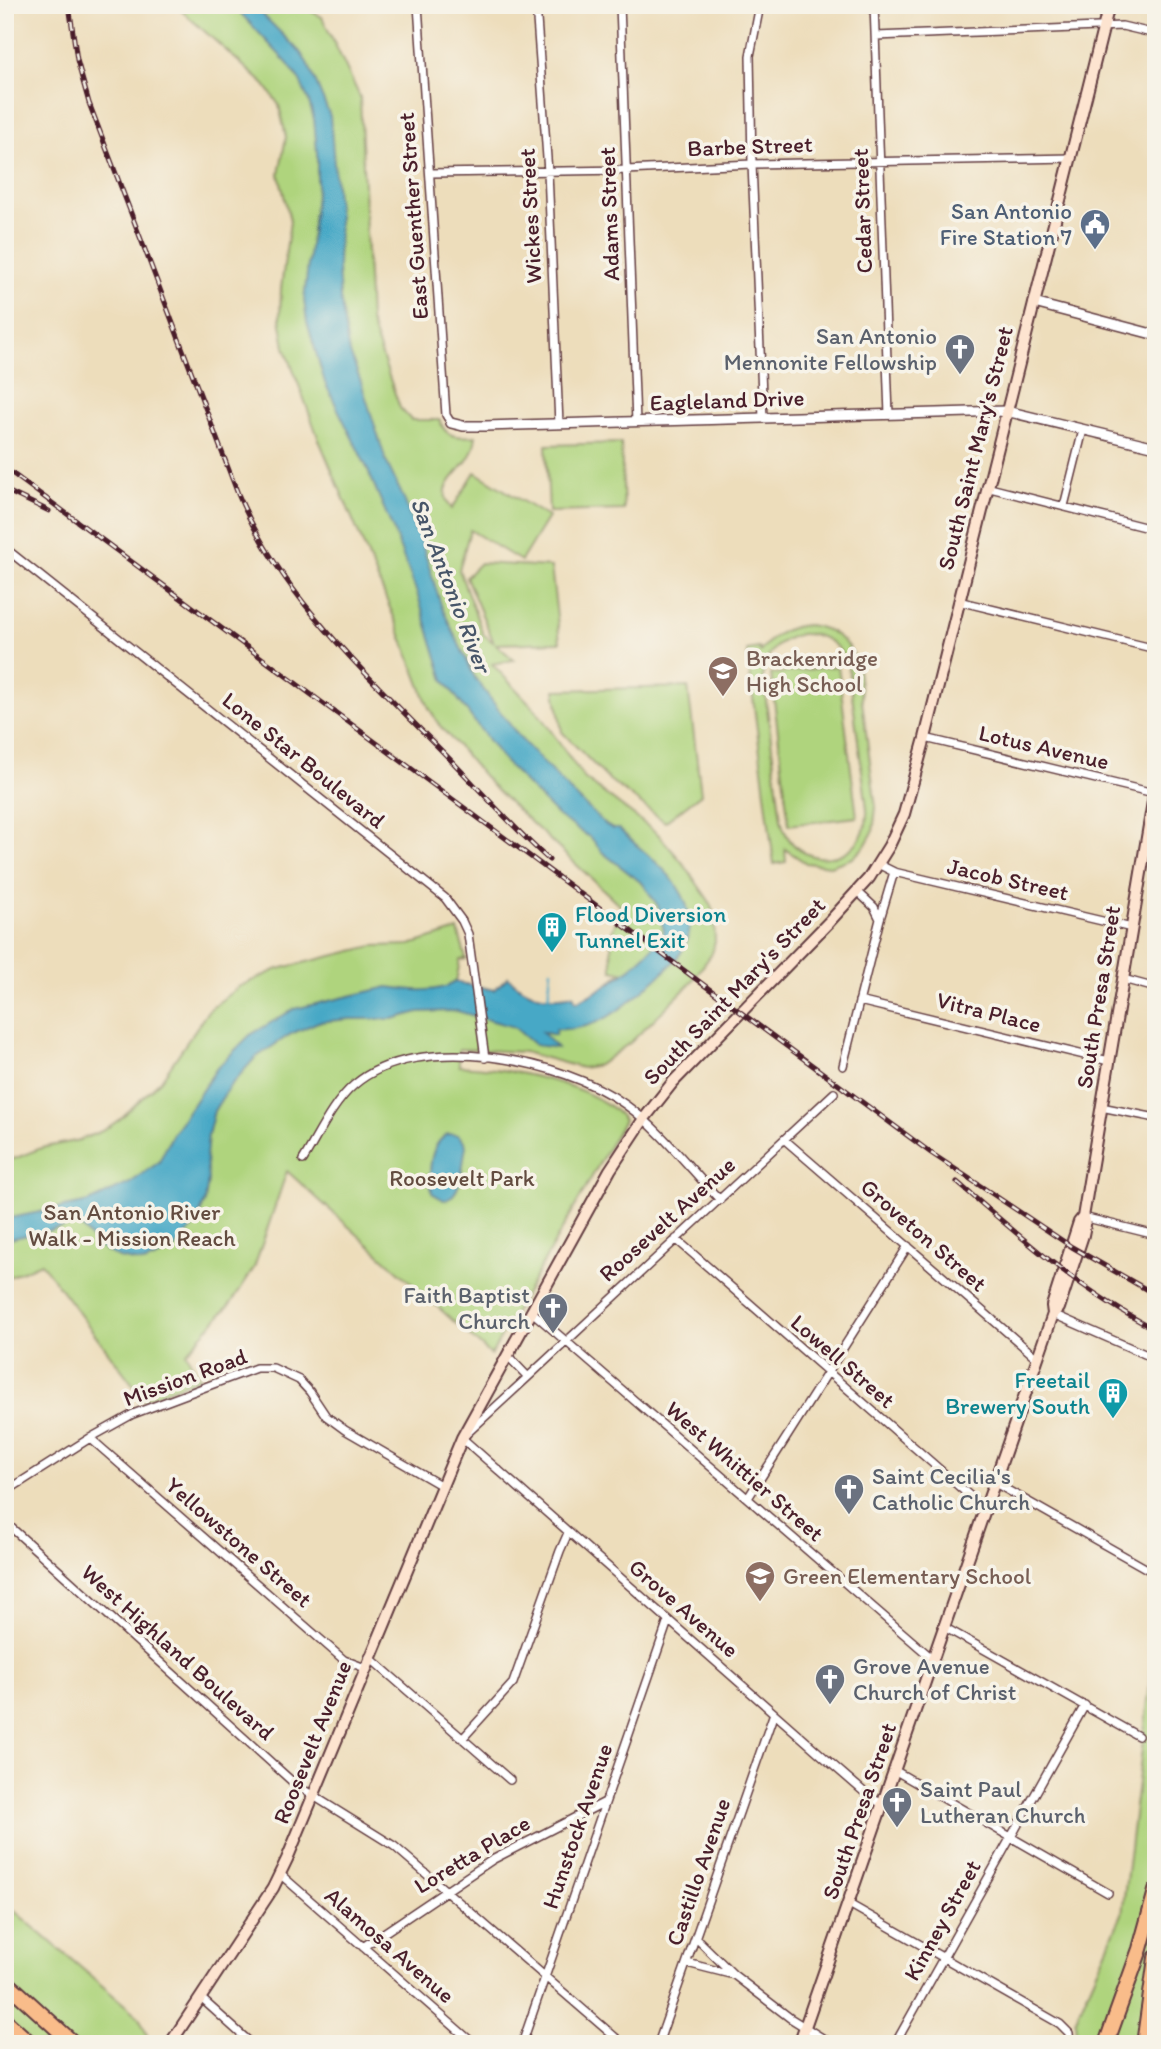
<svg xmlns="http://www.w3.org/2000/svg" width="1161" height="2049" viewBox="0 0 1161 2049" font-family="Itim,sans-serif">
<rect width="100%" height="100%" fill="#f7f3e8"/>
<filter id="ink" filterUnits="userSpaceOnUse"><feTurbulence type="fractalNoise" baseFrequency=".0143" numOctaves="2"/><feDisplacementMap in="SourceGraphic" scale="14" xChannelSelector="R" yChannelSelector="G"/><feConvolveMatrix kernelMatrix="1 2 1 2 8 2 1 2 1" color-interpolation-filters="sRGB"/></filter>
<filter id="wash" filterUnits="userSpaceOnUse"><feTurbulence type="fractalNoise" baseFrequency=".00686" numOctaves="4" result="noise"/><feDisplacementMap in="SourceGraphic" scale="28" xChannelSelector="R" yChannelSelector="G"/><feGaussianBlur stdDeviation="1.57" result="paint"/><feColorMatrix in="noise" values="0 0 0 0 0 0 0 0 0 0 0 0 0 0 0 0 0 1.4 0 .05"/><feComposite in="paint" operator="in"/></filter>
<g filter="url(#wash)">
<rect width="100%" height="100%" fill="#edddbb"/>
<path fill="#afd47d" stroke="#7c7a54" stroke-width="2" fill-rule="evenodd" d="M175,5H300L322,17L360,97L370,321L400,408L411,420H440C445,439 459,437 476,436C475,444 473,452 468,459C458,475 434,488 452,509L475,472L548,517L521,561L470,530L459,570L483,634L494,643L466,577L480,563L551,567L560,642L496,644L514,660L492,664L536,710L584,778L658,834L683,863L709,901L714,915L715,942L711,955L689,985L631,1042L599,1065L582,1068L524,1052L459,1049V1066C504,1068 595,1082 624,1120L491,1355L287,1171L254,1268L232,1302L186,1353L200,1378L139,1401L134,1386L41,1263L5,1279V1158L14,1159L41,1148L80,1140L104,1130L120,1119L161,1080L208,1011L238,987L278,969L373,946L410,945L458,930L466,959L460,960L456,982L494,990L508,977C527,996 548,1001 573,995L576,1002L599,991L622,972L612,970C612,939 606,938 623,908L494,788L440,726L429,708L396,622L319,440L285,347L280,318L281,289L290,221L279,174L286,137L279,105L265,85Z
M621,443L624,510L549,512L546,445Z
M808,625C832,628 848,640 857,663L876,808L873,832L865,846L853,858L830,866L806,863L785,849L786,862L774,864L747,650L759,648L760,652C772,635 787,626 808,625ZM801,634C826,633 844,647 849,672L867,809C870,867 792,876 781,819L763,676C765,653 779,639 801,634Z
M838,666L857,817L789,825L771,674Z
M688,687L701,794L665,822L607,778L562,732L555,690Z
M1156,1634V2044H1077L1075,2021L1122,1914Z
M5,1903L139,2017L151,2044H5Z"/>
<path fill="#46a8c6" stroke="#486478" stroke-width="2" d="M233,5H253L300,52L309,66L330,116L339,222L338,268L340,297L348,348L361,382L386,461L404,499L415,530L420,537L442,608L475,678L520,738L568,789L606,825L613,829H619C645,855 681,875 689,914C695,947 671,966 649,985C622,1009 596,1032 556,1029L555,1035L542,1032L557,1048L535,1045L514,1027L457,1011L419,1012L393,1019H350L318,1022L291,1034L255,1058L229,1087L214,1111L208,1135L206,1158L208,1180L205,1202L195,1225L171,1252L144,1263L119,1258L96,1245L79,1224L5,1240V1219L89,1202L130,1183L159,1162L172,1135L217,1068L250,1035L294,1009L388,987C408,990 438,994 455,982L494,990L508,977C527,996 548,1001 573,995L576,1002C605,989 649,959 664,931L658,906L643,884L602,852L592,839L558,816L537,795L503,760L444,680L418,596L392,527L366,466L325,383L307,322L304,300L317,185V151L314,119L308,99L299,79L288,64Z
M448,1134L458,1135L465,1142L466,1146C462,1163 463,1197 444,1200L432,1193C428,1173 429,1144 448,1134Z"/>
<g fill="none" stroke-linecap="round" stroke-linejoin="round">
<path stroke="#46a8c6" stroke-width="2.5" d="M548,1001L551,970"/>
</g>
</g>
<g filter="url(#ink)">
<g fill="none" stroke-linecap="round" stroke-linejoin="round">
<g stroke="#623c41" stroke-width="10">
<path id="minor" d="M418,5L446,415L451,423
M536,5L548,172L559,424
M620,5L636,422
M760,5L750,56L752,164L763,418
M874,5L889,415
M876,36L1122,26L1156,34
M430,173L626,170L752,164L1072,158
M986,487L1156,530
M1064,506L1083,430
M1148,528L1156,499
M5,548L445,898L462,921L468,934L485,1058
M958,601L1156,649
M925,738L1154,793
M878,864L894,872L1132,928
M880,919L894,872
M1123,979L1156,988
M859,1001L1109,1061
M843,1066L880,919L874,907L858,892
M1101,1107L1156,1118
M785,1140L1038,1359
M303,1160C318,1136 332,1104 354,1085C417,1030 564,1059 626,1105C661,1130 690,1169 720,1200
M1083,1217L1156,1235
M676,1239L986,1510
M531,1311L934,1660
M1053,1314L1156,1359
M507,1355L528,1377L834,1093
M528,1377L462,1438L826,1759L871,1798L883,1804
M90,1438L344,1660L365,1668
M995,1483L1156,1574
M5,1492L90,1438L133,1414L256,1368H273L299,1380L310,1392L326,1416L345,1430L442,1486
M748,1498L908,1246
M5,1522L296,1785L394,1846L623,2044
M944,1627L1138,1736
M369,1657L510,1780
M463,1738L513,1683L560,1551L568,1533
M894,1770L1108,1893
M280,1874L474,2044
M849,1904L1060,2024L1069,2033L1070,2044
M696,1938L733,1974
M363,1947L492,1860L605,1802
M687,1963L734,1975L790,2018L832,2044
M202,1999L252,2044
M522,2044L668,1621
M658,2044L774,1713
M895,2044L1085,1705"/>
</g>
<g stroke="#623c41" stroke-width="12">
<path id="tertiary" d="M1034,303L1156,335
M451,423L463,426H485L1006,411L1156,447"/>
</g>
<g stroke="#623c41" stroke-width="14">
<path id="secondary" d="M1053,1314L1059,1308L1083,1235L1085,1225L1083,1217L1156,784
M170,2044L273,1888L287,1859L462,1438L610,1170L643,1120L673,1082L829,922L869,878L889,846L904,814L925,738L1109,5
M799,2044L1053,1314L1052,1306L1079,1222L1083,1217"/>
</g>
<g stroke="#623c41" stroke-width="18">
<path id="motorway" d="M5,1981L74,2044
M5,2021L31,2044
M1106,2044L1140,1949L1156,1891
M1144,2044L1156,1958"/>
</g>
<use href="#minor" stroke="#fff" stroke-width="7"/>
<use href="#tertiary" stroke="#fff" stroke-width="9"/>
<use href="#secondary" stroke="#fde4d0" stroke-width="10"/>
<use href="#motorway" stroke="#f9bc8a" stroke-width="14"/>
<g stroke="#4a1f2b" stroke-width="5">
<path id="rail" d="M69,5L77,60L89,103L238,494C280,594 362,670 436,745C474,783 509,824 549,860
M5,468L931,1153L1072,1247L1156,1295
M5,490L49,511
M957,1182C1019,1236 1082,1292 1156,1330"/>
</g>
<use href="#rail" stroke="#f7f3e8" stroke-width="2.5" stroke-dasharray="8" stroke-linecap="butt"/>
</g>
</g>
<defs>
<g id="civic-pin" transform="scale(1.575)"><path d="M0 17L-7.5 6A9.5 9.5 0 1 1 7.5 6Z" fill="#5c6f8a" stroke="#f7f3e8"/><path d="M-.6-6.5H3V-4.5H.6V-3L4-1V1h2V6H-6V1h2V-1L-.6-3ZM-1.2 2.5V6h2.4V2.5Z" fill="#fff"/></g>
<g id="church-pin" transform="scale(1.575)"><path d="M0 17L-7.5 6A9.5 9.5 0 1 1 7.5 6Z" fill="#6b7280" stroke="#f7f3e8"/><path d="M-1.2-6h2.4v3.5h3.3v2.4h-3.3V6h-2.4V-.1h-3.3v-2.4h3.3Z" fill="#fff"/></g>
<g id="school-pin" transform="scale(1.575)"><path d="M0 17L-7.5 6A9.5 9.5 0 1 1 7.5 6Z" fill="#8d6e63" stroke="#f7f3e8"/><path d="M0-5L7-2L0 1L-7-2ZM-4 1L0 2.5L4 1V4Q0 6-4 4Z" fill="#fff"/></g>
<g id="building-pin" transform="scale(1.575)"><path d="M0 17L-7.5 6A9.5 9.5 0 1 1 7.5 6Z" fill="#0f9aa8" stroke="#f7f3e8"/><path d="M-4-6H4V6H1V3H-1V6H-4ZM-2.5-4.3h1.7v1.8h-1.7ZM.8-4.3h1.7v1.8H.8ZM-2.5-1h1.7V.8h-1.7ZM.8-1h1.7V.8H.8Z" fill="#fff"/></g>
</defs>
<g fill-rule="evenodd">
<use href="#civic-pin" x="1095" y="224"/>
<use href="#church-pin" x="960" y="349"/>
<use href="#school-pin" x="723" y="671"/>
<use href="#building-pin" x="552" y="927"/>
<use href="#church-pin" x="553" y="1308"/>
<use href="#building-pin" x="1113" y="1393"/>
<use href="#church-pin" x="849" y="1489"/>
<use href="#school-pin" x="760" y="1576"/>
<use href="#church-pin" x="830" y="1679"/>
<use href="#church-pin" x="897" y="1802"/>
</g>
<g text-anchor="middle" stroke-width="7" stroke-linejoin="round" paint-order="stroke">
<g font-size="23" fill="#4a1f2b" stroke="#f7f3e8">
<text transform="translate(750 146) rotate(-2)" y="8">Barbe Street</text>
<text transform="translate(862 211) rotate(-92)" y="8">Cedar Street</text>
<text transform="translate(609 214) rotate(-92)" y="8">Adams Street</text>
<text transform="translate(413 216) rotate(-94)" y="8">East Guenther Street</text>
<text transform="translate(530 216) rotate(-93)" y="8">Wickes Street</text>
<text transform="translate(727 400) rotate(-2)" y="8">Eagleland Drive</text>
<text transform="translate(975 448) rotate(-76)" y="8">South Saint Mary's Street</text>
<text transform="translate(1044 747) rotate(13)" y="8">Lotus Avenue</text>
<text transform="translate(304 760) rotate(39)" y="8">Lone Star Boulevard</text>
<text transform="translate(1008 879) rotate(13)" y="8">Jacob Street</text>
<text transform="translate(734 991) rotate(-46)" y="8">South Saint Mary's Street</text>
<text transform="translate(1098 997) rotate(-81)" y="8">South Presa Street</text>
<text transform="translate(989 1012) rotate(14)" y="8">Vitra Place</text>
<text transform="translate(667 1219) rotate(-42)" y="8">Roosevelt Avenue</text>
<text transform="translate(924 1235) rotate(41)" y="8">Groveton Street</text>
<text transform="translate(843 1361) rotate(41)" y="8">Lowell Street</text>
<text transform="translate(185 1377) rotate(-20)" y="8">Mission Road</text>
<text transform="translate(745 1471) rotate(41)" y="8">West Whittier Street</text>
<text transform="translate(239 1542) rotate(41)" y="8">Yellowstone Street</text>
<text transform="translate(684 1608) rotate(41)" y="8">Grove Avenue</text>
<text transform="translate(178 1652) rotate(42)" y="8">West Highland Boulevard</text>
<text transform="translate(312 1742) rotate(-68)" y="8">Roosevelt Avenue</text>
<text transform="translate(859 1811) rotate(-71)" y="8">South Presa Street</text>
<text transform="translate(577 1826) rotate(-71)" y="8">Hunstock Avenue</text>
<text transform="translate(472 1854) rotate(-31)" y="8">Loretta Place</text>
<text transform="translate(698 1872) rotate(-71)" y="8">Castillo Avenue</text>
<text transform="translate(942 1920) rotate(-61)" y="8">Kinney Street</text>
<text transform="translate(390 1945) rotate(41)" y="8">Alamosa Avenue</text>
</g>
<g font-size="23" fill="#4e5e75" stroke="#f7f3e8" text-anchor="end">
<text x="1072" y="219">San Antonio<tspan x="1072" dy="26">Fire Station 7</tspan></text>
</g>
<g font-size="23" fill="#5b616d" stroke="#f7f3e8" text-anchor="start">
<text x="937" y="344" text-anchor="end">San Antonio<tspan x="937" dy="26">Mennonite Fellowship</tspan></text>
<text x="530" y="1303" text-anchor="end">Faith Baptist<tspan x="530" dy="26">Church</tspan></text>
<text x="872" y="1484">Saint Cecilia's<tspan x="872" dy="26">Catholic Church</tspan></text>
<text x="853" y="1674">Grove Avenue<tspan x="853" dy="26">Church of Christ</tspan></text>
<text x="920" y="1797">Saint Paul<tspan x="920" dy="26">Lutheran Church</tspan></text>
</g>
<g font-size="23" fill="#785e54" stroke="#f7f3e8" text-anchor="start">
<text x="746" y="666">Brackenridge<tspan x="746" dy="26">High School</tspan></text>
<text x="783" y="1584">Green Elementary School</text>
</g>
<g font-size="23" fill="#0d838f" stroke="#f7f3e8" text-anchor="start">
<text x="575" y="922">Flood Diversion<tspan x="575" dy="26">Tunnel Exit</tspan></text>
<text x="1090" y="1388" text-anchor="end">Freetail<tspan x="1090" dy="26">Brewery South</tspan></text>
</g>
<g font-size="23" fill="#634c40" stroke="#f7f3e8">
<text x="462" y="1186">Roosevelt Park</text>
<text x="132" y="1220">San Antonio River<tspan x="132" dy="26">Walk - Mission Reach</tspan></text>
</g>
<g font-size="24" font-style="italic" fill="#485669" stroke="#f7f3e8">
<text transform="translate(451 585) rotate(69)" y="8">San Antonio River</text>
</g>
</g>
<rect width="1161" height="2049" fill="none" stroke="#f7f3e8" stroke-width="28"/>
</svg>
